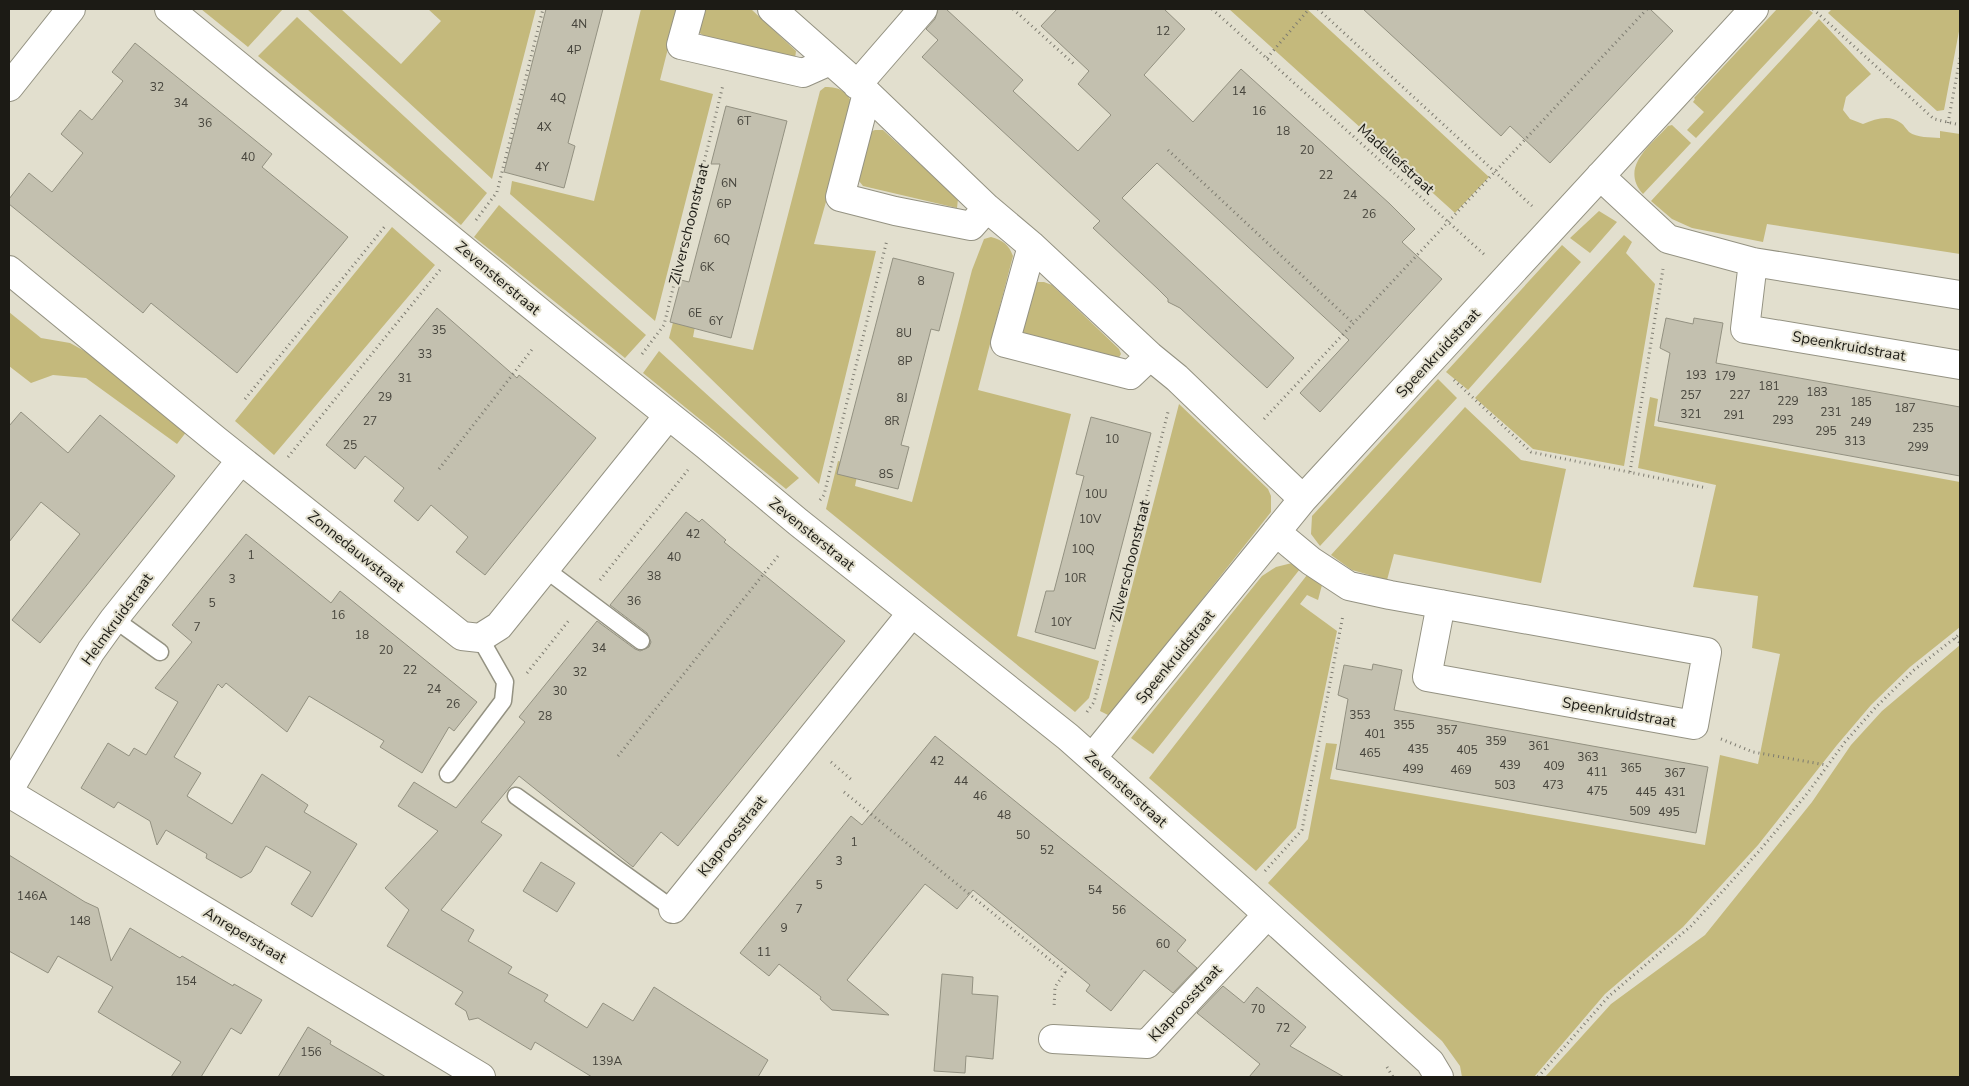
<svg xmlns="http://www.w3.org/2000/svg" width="1969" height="1086" viewBox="0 0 1969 1086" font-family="'Nunito Sans',sans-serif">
<rect width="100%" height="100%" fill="#e2dfce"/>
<path fill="#c4b97c" d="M201,9H283L248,47Z
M307,9H341L401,64L441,21L428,9H536L492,179Z
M641,9H678L660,80L713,94L655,321L510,194L512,181L594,201Z
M698,9H751L796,51L795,59L706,37L698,32Z
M1229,9H1307L1489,177L1455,213Z
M1777,9H1808L1813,13L1696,138L1687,130L1704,112L1693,102L1695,99L1694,98Z
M1832,9H1960V26L1944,110L1937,111L1828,13Z
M297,17L487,193L461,225L258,56Z
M1819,19L1871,74L1846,97L1843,110L1850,119L1863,124C1876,119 1889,114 1901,123C1904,125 1906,129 1909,132C1917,138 1930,137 1940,138V131L1960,134V254L1767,224L1763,242L1692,228L1672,219L1651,201Z
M825,87C840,87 849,92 853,107L814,244L876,251L819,484L669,338L677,307L698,311L693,337L753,350L820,91Z
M1672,125L1691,143L1643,194C1619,167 1651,145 1668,126Z
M875,130H883L958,199L957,208L863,186L855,176L869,132Z
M499,205L646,335L625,358L474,237Z
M1599,211L1617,222L1590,253L1570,238Z
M392,227L435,265L274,455L235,421Z
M1624,235L1632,242L1626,253L1655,284L1624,466L1533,449L1475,398Z
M991,237C1003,240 1009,245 1013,256L978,390L1071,414L1017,636L1099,661L1089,698L1075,712L826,509L838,461L859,466L855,486L912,502L972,270L984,239Z
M1562,245L1581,262L1468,390L1446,372Z
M1038,282H1044L1052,285L1119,349L1121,354L1118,359L1027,335L1020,331L1032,285Z
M9,312L41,338L70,343L110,365L187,431L177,444L86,378L53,375L31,383L9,366Z
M659,351L799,478L786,489L643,373Z
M1438,379L1457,398L1320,546L1311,534L1312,516Z
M1650,397L1658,399L1654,426L1960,482V627L1910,667L1871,705L1837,745L1758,845L1683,927L1605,994L1534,1077H1462L1460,1066L1442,1041L1268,883L1308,839L1326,743L1337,744L1330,779L1705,845L1720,755L1758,764L1780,654L1752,648L1758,596L1693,587L1716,485L1638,468Z
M1179,404L1268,489L1271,496V512L1110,716L1100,711Z
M1465,407L1521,460L1566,469L1541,583L1394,554L1387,580L1352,570L1331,555Z
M1292,563L1300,569L1153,754L1131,738L1262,576L1276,567Z
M1307,575L1322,585L1318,600L1307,595L1300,604L1337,631L1296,828L1256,871L1149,778Z
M1960,645V1077H1545L1611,1004L1705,935L1812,802L1851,745L1882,711Z"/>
<path fill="#c3c0af" stroke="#939181" d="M546,9H603L568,143L575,146L564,188L504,172Z
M938,9H946L1023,80L1013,91L1078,151L1111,115L1078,84L1089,71L1041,26L1057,9H1164L1185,29L1144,75L1193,122L1241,69L1390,204L1415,229L1402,242L1442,279L1320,412L1300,393L1349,340L1157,163L1122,198L1294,358L1267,388L1180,308L1168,302V299L1158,289L1093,228L1100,221L922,57L938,40L926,29L935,19Z
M1363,9H1650L1673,31L1550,163L1510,126L1501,136Z
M135,43L272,154L262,167L348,237L237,373L151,303L143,313L9,204V199L29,173L52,192L83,153L61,134L80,110L92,120L123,81L112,72Z
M726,106L787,121L731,338L670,322L681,280L689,282L720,164H711Z
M893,258L954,273L939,331L931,329L918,380L901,445L909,447L898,489L837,474Z
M437,308L517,378L519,375L596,438L485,575L456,552L468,537L431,505L418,521L394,501L404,488L365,456L355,469L326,445Z
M1666,318L1693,324L1694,318L1723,323L1716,363L1960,407V476L1658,421L1670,353L1660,348Z
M21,412L68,453L100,415L175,476L40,643L12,620L80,534L41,502L9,542V426Z
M1091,417L1151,433L1095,649L1035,632L1046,591H1054L1084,476L1076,474Z
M686,512L699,522L702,519L726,540L724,542L845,641L678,846L661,832L633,867L519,776L481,822L502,835L441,910L474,930L468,941L512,967L508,973L548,995L544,1001L587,1028L603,1003L633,1021L654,987L768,1060L758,1077H592L535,1042L531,1050L478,1018L469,1020L466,1011L455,1004L463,992L387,946L409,910L385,888L438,831L398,806L414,782L456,808L525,722L519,717L597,621L635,649L640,651L649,647L651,642L647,633L610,605Z
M246,534L331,603L340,591L477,702L454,731L449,727L422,773L380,747L384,741L309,696L287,732L226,683L222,688L218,684L174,757L201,773L187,796L232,824L262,774L308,805L304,812L357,844L312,917L291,904L311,872L266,846L251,872L241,878L206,858L207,854L166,830L157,845L150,821L118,802L114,808L81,788L108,743L129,756L134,748L146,755L178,702L155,688L192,642L172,625Z
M1373,664L1402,670L1394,710L1708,767L1696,833L1336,769L1348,699L1338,695L1344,665L1372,670Z
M935,736L1186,940L1177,951L1197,968L1173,993L1144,970L1111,1011L1086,991L1090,985L973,890L957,909L925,884L847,980L889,1015L832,1010L820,999L821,997L779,964L769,976L740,953L851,816L862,825Z
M9,855L85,902L98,908L111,961L130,928L180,958L182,956L233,986L234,984L262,1000L241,1034L231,1028L201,1077H171L181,1062L98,1012L113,987L58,956L48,973L9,951Z
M541,862L575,883L557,912L523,891Z
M942,974L973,977L972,994L998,996L993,1059L966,1056L965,1073L934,1071Z
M1223,986L1244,1003L1257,987L1306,1027L1290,1046L1344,1077H1249L1260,1064L1197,1013Z
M308,1027L331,1041L330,1044L386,1077H278Z"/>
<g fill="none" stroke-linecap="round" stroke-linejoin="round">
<g stroke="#949282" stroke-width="19">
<path id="lane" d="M545,569L641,641
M114,619L160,652
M448,774L503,701L505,682L480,638
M516,796L673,909"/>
</g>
<g stroke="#949282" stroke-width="30">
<path id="street" d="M169,9L552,322L707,446L798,522L1068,737L1245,894L1430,1062L1439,1077
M691,9L681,45L803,73L830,61
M772,9L867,93L987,208L1032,246L1150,356L1177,378L1303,499
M857,85L923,9
M9,87L71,9
M867,93L840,197L895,211L971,226L987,208
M1600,176L1668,239L1753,262L1960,295
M1032,246L1005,343L1130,375L1150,356
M1753,262L1745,329L1960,365
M9,270L216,440L462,636L480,638L499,626L668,416
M1276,532L1311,561L1349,586L1390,595L1707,652L1694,725L1427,677L1441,604
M1092,758L1303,499L1754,9
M9,790L91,651L114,619L241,460
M673,909L911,614
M1053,1039L1147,1044L1267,915"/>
</g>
<g stroke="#949282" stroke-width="30">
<path id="secondary" d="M9,793L481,1077"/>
</g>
<path stroke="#7d7b70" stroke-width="3" stroke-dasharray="1 4" stroke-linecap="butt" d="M1013,9L1075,65
M1212,9L1486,256
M1318,9L1532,206
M1813,9L1934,119L1960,125
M1267,58L1309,9
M1948,123L1960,58
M1168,150L1353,323
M476,220L497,192L543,9
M642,354L664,325L723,85
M1454,380L1531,452L1707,488
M245,399L386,225
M1264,419L1647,9
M288,457L440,270
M439,469L534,347
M1630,472L1663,269
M820,500L824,495L887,240
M600,580L688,470
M1955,638L1960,643
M527,673L570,619
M1087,712L1094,702L1168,412
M1721,739L1753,752L1826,765
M618,756L778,556
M831,762L853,781
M844,792L1065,972L1055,987L1054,1008
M1265,871L1302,830L1343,615
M1387,1067L1393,1077
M1538,1077L1609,996L1691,926L1761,849L1806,795L1845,742L1876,707L1914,670L1960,634"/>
<use href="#lane" stroke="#fff" stroke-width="16"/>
<use href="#street" stroke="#fff" stroke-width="28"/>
<use href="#secondary" stroke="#fff" stroke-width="28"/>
</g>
<g text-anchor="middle" stroke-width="4" stroke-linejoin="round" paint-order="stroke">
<g font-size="12" fill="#46443c">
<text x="579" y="28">4N</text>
<text x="1163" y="35">12</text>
<text x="574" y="54">4P</text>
<text x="157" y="91">32</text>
<text x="1239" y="95">14</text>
<text x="558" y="102">4Q</text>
<text x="181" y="107">34</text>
<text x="1259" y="115">16</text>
<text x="744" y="125">6T</text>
<text x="205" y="127">36</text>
<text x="544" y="131">4X</text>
<text x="1283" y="135">18</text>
<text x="1307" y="154">20</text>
<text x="248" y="161">40</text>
<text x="542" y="171">4Y</text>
<text x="1326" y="179">22</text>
<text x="729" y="187">6N</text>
<text x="1350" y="199">24</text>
<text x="724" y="208">6P</text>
<text x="1369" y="218">26</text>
<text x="722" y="243">6Q</text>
<text x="707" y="271">6K</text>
<text x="921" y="285">8</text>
<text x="695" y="317">6E</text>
<text x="716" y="325">6Y</text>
<text x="439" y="334">35</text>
<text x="904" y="337">8U</text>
<text x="425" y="358">33</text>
<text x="905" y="365">8P</text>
<text x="1696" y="379">193</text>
<text x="1725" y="380">179</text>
<text x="405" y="382">31</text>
<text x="1769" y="390">181</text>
<text x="1817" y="396">183</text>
<text x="1691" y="399">257</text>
<text x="1740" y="399">227</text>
<text x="385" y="401">29</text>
<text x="902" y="402">8J</text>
<text x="1788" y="405">229</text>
<text x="1861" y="406">185</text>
<text x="1905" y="412">187</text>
<text x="1831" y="416">231</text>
<text x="1691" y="418">321</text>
<text x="1734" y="419">291</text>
<text x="1783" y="424">293</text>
<text x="370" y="425">27</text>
<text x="892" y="425">8R</text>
<text x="1861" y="426">249</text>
<text x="1923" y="432">235</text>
<text x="1826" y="435">295</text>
<text x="1112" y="443">10</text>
<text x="1855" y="445">313</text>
<text x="350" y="449">25</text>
<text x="1918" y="451">299</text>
<text x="886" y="478">8S</text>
<text x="1096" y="498">10U</text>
<text x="1090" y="523">10V</text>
<text x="693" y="538">42</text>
<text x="1083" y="553">10Q</text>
<text x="251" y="559">1</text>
<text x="674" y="561">40</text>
<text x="654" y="580">38</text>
<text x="1075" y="582">10R</text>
<text x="232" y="583">3</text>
<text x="634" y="605">36</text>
<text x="212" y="607">5</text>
<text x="338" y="619">16</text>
<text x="1061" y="626">10Y</text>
<text x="197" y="631">7</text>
<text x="362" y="639">18</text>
<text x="599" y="652">34</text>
<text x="386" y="654">20</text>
<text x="410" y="674">22</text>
<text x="580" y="676">32</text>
<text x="434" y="693">24</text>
<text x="560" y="695">30</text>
<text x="453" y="708">26</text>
<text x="1360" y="719">353</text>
<text x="545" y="720">28</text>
<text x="1404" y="729">355</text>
<text x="1447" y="734">357</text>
<text x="1375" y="738">401</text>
<text x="1496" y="745">359</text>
<text x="1539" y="750">361</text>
<text x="1418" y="753">435</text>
<text x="1467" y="754">405</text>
<text x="1370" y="757">465</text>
<text x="1588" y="761">363</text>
<text x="937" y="765">42</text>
<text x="1510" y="769">439</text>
<text x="1554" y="770">409</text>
<text x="1631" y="772">365</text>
<text x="1413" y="773">499</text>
<text x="1461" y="774">469</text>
<text x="1597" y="776">411</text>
<text x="1675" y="777">367</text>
<text x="961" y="785">44</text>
<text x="1505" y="789">503</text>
<text x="1553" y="789">473</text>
<text x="1597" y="795">475</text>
<text x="1646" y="796">445</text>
<text x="1675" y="796">431</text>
<text x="980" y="800">46</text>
<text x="1640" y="815">509</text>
<text x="1669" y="816">495</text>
<text x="1004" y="819">48</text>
<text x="1023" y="839">50</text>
<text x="854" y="846">1</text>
<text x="1047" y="854">52</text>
<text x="839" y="865">3</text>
<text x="819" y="889">5</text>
<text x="1095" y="894">54</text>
<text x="32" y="900">146A</text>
<text x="799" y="913">7</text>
<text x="1119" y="914">56</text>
<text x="80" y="925">148</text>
<text x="784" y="932">9</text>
<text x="1163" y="948">60</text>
<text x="764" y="956">11</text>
<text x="186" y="985">154</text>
<text x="1258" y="1013">70</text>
<text x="1283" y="1032">72</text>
<text x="311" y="1056">156</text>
<text x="607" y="1065">139A</text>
</g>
<g font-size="15" fill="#1c1b15" stroke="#e2dfce">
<text transform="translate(1396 159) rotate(42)" y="5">Madeliefstraat</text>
<text transform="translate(689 224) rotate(-76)" y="5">Zilverschoonstraat</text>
<text transform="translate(498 278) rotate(40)" y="5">Zevensterstraat</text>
<text transform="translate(1849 346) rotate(10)" y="5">Speenkruidstraat</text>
<text transform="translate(1438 353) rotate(-47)" y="5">Speenkruidstraat</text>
<text transform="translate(812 534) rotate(39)" y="5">Zevensterstraat</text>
<text transform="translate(356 551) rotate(39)" y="5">Zonnedauwstraat</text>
<text transform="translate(1130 561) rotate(-76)" y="5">Zilverschoonstraat</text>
<text transform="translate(117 619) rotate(-54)" y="5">Helmkruidstraat</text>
<text transform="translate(1175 657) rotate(-51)" y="5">Speenkruidstraat</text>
<text transform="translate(1619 712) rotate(10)" y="5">Speenkruidstraat</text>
<text transform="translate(1126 789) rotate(42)" y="5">Zevensterstraat</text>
<text transform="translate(732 836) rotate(-51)" y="5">Klaproosstraat</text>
<text transform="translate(245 935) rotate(31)" y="5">Anreperstraat</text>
<text transform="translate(1185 1003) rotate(-47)" y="5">Klaproosstraat</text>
</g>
</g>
<rect width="1969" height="1086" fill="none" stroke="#1c1b15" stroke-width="20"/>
</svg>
